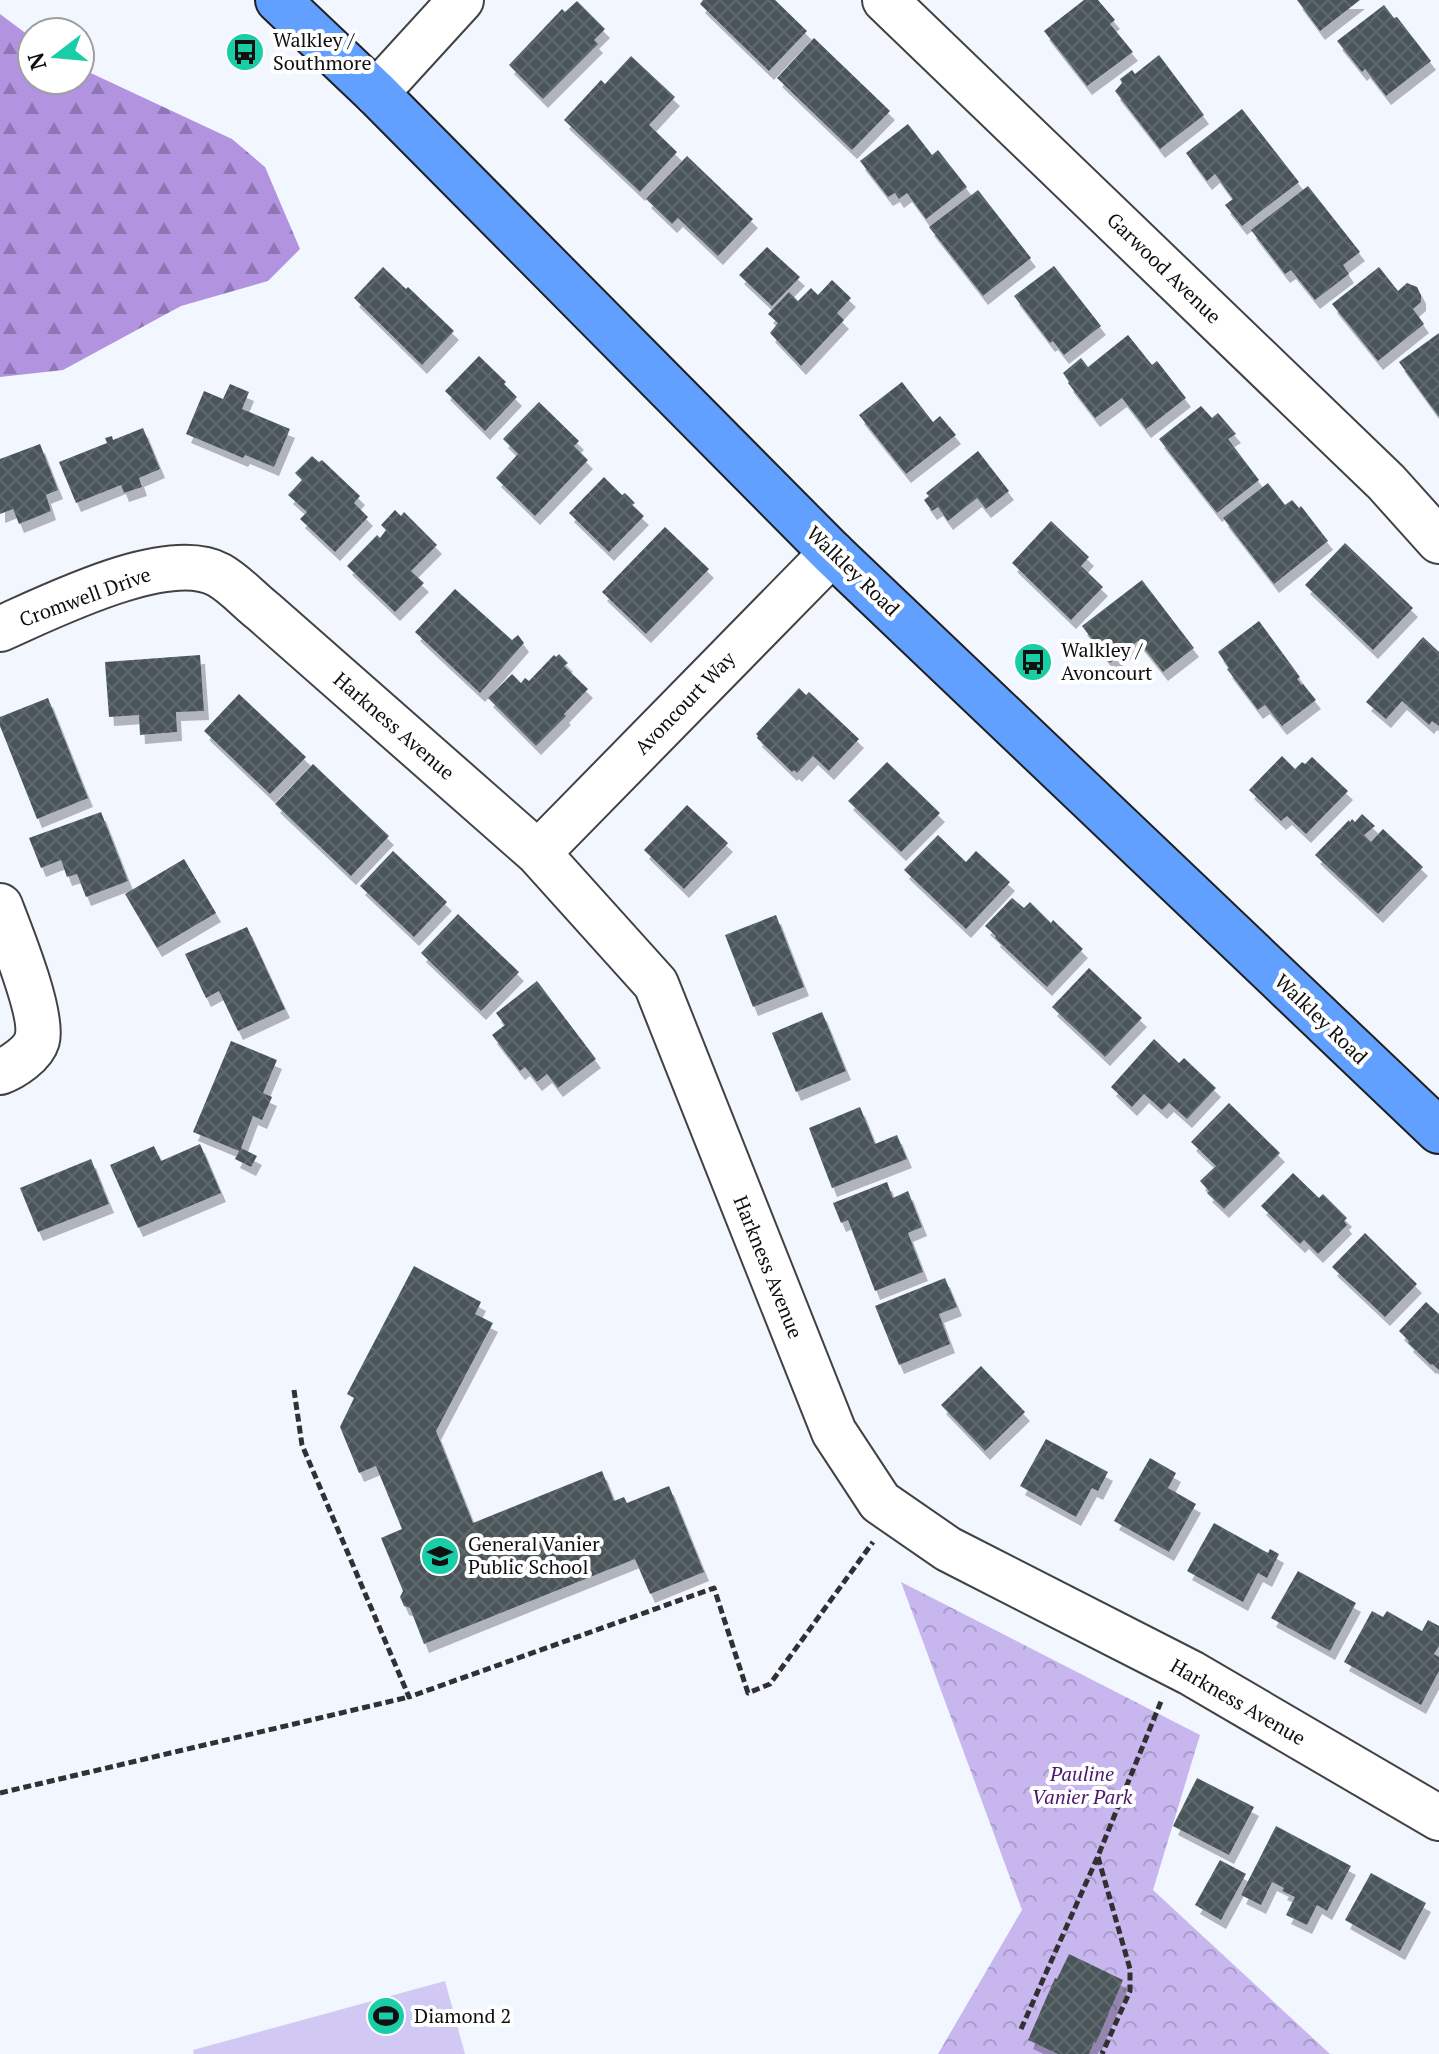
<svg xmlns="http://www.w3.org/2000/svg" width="1439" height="2054" viewBox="0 0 1439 2054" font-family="'PT Serif',serif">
<defs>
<pattern id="forest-firs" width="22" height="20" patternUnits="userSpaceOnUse" patternTransform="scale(2)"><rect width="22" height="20" fill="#b193e0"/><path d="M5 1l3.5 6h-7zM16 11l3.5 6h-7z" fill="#8e76b4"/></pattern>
<pattern id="park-crowns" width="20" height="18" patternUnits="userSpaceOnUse" patternTransform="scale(2)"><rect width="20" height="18" fill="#c8b6ee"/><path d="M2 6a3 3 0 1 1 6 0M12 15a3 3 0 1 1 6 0" fill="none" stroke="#ab9bcb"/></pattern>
<pattern id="building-cross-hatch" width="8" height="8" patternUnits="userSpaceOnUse" patternTransform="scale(2)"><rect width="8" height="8" fill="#4a5559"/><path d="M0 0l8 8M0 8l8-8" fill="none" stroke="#60696c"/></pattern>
<filter id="shadow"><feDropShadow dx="5" dy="9" stdDeviation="0" flood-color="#0004"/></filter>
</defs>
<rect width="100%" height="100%" fill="#f1f6ff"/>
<path fill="url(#forest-firs)" d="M0,14L32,38V80H80V68L232,139L265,167L300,249L268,281L181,306L63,370L0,377Z"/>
<path fill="url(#park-crowns)" d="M901,1582L1200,1735L1153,1890L1330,2054H938L1022,1910Z"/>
<path fill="#d1c9f4" d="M445,1981L465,2054H194L193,2050Z"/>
<path fill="url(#building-cross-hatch)" filter="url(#shadow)" d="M703,0H775L807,31L769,71L700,4Z
M1084,0H1098L1115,20L1110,24L1133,52L1087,86L1044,31Z
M1297,0H1360L1320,31Z
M577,1L605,29L594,40L598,44L543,99L509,65L562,9L565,12Z
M1384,5L1394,18L1397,17L1431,61L1386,96L1365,69L1362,72L1337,41Z
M814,38L890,111L852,150L777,78Z
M1159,55L1204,115L1160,149L1115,91L1122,83L1120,79L1132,70L1135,74Z
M631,56L675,97L649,125L677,152L640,192L564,120L601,80L605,84Z
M1242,109L1299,182L1242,226L1225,205L1233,199L1215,174L1207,181L1186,153Z
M908,124L932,155L938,150L967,187L926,219L907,193L899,199L895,193L888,197L860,161Z
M687,156L753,219L718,256L678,218L672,224L646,199Z
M1308,186L1360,252L1343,265L1349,274L1315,300L1291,270L1285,274L1251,230Z
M978,190L1031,258L983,296L929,227Z
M767,247L800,277L772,306L739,275Z
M1054,266L1101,326L1064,355L1053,341L1050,343L1014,296Z
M383,267L406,289L408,287L454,331L422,365L354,298Z
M1379,267L1398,291L1407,283L1417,287L1421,295V302L1413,309L1424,324L1378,361L1332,304Z
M832,280L851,298L837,313L844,320L801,366L770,333L778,323L768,314L789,292L798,301L811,288L818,295Z
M1439,333V417L1399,362Z
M1128,335L1152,365L1157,361L1186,398L1146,429L1122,398L1095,418L1068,383L1069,382L1063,373L1081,358L1088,367Z
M479,356L506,382L504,384L517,397L485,431L445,391Z
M902,382L933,422L940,416L956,435L906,474L859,415Z
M230,384L249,392L242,409L290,429L274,467L245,455L243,458L186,434L204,391L223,399Z
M539,402L579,441L574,446L588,460L535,516L496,478L518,454L503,439Z
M1201,406L1212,418L1218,413L1236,434L1228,439L1259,480L1217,513L1159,439Z
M143,428L160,469L139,478L142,487L124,493L121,485L76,503L59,462L107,443L105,438L112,436L113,440Z
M40,444L58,490L46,495L51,511L19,524L13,509L0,514V459Z
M978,451L1009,491L986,509L977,498L948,521L938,507L932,511L924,500L929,496L926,493Z
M312,456L319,462L322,460L360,496L354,503L368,517L335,552L300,519L307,512L288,495L302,480L295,473Z
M604,477L622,495L625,493L635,503L632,505L644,516L609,552L569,513Z
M1268,483L1285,505L1292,500L1299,508L1301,506L1328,541L1274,584L1223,518Z
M395,510L401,516L404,512L437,545L411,571L424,583L395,612L347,566L377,535L380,538L386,530L381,525Z
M1051,521L1089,557L1081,566L1103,587L1071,620L1012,563Z
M665,527L709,569L646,634L602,592Z
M1345,543L1413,608L1373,650L1305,585Z
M1142,580L1194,648L1163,672L1138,641L1110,663L1082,626Z
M455,589L512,640L518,635L524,643L480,693L415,632Z
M1259,621L1300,677L1297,679L1302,685L1303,684L1316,700L1282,726L1265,705L1258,710L1227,669L1229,668L1218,652Z
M1423,637L1439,652V726L1432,721L1429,725L1402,701L1386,719L1366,702Z
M559,654L568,663L564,666L588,689L564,714L566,716L536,746L488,698L512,674L521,683L525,678L529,681L554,655L556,657Z
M200,655L204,711L176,712L177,732L140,735L139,715L109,717L105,662Z
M799,688L806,695L809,692L859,739L829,771L813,756L797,773L794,770L792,772L757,738L758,736L756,734Z
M239,694L306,757L270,794L204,731Z
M48,698L88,798L37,819L0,726V717Z
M1282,756L1295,769L1302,762L1305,764L1312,757L1348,791L1306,834L1287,816L1281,821L1249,790Z
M887,762L940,813L901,852L848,801Z
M313,764L389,836L351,876L275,804Z
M687,805L728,843L684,889L644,850Z
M101,812L128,881L86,897L77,874L67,877L61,860L41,868L29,838Z
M1362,814L1375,826L1364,835L1371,842L1383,829L1423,867L1378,914L1315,855L1349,820L1350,822L1352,819L1355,822Z
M938,835L966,862L976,851L1010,882L966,929L904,870Z
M393,851L447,902L414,937L360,886Z
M184,859L216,913L157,948L125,894Z
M1012,898L1024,908L1030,902L1051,923L1053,920L1083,949L1047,987L995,938L996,936L985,926Z
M458,914L519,972L481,1011L421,953Z
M776,915L804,987L753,1007L725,935Z
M247,927L285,1009L238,1031L219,991L206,998L185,954Z
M1089,968L1142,1018L1105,1057L1052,1007Z
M537,981L596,1059L558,1088L547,1074L537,1082L525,1067L520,1071L492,1035L505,1025L496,1013Z
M822,1012L846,1071L796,1092L772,1033Z
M1154,1039L1179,1063L1184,1058L1216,1088L1187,1119L1169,1103L1162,1110L1144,1094L1132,1107L1111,1087Z
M231,1041L277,1060L263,1093L272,1097L262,1120L253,1116L241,1148L257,1156L251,1167L235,1159L239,1151L193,1132Z
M1229,1103L1280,1153L1224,1209L1207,1193L1209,1191L1200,1181L1216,1166L1191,1142Z
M860,1107L875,1144L897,1135L907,1159L832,1188L809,1128Z
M200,1144L221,1193L138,1228L110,1165L154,1146L161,1161Z
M91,1159L109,1204L38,1232L20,1188Z
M1293,1173L1319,1198L1323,1194L1347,1218L1344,1221L1347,1225L1318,1254L1304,1240L1300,1244L1261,1206Z
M887,1182L893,1198L908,1191L922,1227L908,1233L923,1272L875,1291L848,1220L841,1223L833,1203Z
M1365,1233L1417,1284L1385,1317L1332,1267Z
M414,1266L481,1302L475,1314L493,1323L436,1431L473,1523L602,1471L614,1501L624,1497L627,1503L669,1486L704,1572L650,1594L635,1559L424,1644L410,1608L404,1606L400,1597L403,1591L381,1538L402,1529L376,1466L359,1473L340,1427L354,1398L347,1394Z
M945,1278L957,1307L939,1314L950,1344L899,1365L875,1306Z
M1426,1302L1439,1314V1370L1432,1364L1431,1365L1408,1343L1409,1341L1399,1331Z
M981,1366L1025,1412L985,1451L941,1405Z
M1046,1439L1108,1472L1098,1491L1092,1488L1076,1517L1020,1486Z
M1150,1458L1176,1473L1168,1488L1196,1504L1169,1552L1114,1521Z
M1214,1523L1268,1553L1270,1549L1279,1554L1267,1578L1258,1573L1243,1602L1187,1571Z
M1298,1571L1356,1603L1330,1651L1271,1618Z
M1372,1611L1383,1617L1387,1611L1422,1631L1428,1620L1439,1626V1646L1434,1654L1439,1657V1671L1421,1705L1344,1662Z
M1197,1778L1254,1807L1229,1855L1173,1826Z
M1276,1826L1351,1866L1327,1911L1317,1905L1307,1925L1286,1915L1295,1897L1282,1891L1284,1888L1272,1882L1261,1905L1241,1895Z
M1220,1860L1246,1874L1221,1920L1195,1905Z
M1371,1873L1426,1903L1400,1951L1345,1920Z
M1069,1954L1123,1980L1096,2043L1094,2042L1089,2054H1058L1028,2040L1055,1978L1057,1979Z"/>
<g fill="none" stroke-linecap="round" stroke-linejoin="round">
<g stroke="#424242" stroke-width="48">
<path id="minor" d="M885,0L1386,482L1439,541
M376,93L461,0
M0,629C50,607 168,547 219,575C235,584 249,600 263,611L538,853L656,984L834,1432L880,1502L948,1549L1191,1673L1439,1818
M538,853L832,553
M0,906C10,932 44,1016 37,1040C33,1054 13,1067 0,1072"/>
</g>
<g stroke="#202020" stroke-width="48">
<path id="major" d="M278,0L376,93L832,553L1439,1131"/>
</g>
<path stroke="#313131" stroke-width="5" stroke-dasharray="8 4" stroke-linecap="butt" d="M294,1390L302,1445L409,1697L714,1588L748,1693L770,1684L873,1542
M0,1793L409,1697
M1098,1857L1130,1969V1991L1102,2054
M1021,2029L1098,1856L1162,1699"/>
<use href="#minor" stroke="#fff" stroke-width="44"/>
<use href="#major" stroke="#61a0ff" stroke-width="44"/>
</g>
<defs>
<g id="bus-disc" transform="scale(2)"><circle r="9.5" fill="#19cda7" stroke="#fff"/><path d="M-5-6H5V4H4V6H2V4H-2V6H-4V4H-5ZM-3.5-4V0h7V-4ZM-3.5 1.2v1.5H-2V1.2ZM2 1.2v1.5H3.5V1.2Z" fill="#111"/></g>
<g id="school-disc" transform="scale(2)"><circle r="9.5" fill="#19cda7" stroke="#fff"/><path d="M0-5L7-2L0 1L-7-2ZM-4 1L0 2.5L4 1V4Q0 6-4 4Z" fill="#111"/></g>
<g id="stadium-disc" transform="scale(2)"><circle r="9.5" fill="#19cda7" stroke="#fff"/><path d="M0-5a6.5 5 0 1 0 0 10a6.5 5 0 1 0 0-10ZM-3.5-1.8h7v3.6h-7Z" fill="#111"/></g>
</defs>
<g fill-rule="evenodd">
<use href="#bus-disc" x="245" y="52"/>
<use href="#bus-disc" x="1033" y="662"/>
<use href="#school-disc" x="440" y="1556"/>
<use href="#stadium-disc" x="386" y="2016"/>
</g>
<g text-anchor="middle" stroke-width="8" stroke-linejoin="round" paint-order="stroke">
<g font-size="20" fill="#0f0f0f" stroke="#fff" text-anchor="start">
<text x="273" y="47">Walkley /<tspan x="273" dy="23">Southmore</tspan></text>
<text x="1061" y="657">Walkley /<tspan x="1061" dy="23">Avoncourt</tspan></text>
<text x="468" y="1551">General Vanier<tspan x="468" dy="23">Public School</tspan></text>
<text x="414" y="2023">Diamond 2</text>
</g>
<g font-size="20" fill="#0f0f0f" stroke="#fff">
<text transform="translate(1164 268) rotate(44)" y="7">Garwood Avenue</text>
<text transform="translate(853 571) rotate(44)" y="7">Walkley Road</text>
<text transform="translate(85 597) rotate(-20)" y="7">Cromwell Drive</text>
<text transform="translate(685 703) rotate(-46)" y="7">Avoncourt Way</text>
<text transform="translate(394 726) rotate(41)" y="7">Harkness Avenue</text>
<text transform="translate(1321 1019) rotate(44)" y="7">Walkley Road</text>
<text transform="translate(768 1267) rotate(68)" y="7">Harkness Avenue</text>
<text transform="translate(1238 1702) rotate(30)" y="7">Harkness Avenue</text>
</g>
<g font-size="20" font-style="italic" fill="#4e186d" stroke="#fff">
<text x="1082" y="1781">Pauline<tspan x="1082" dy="23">Vanier Park</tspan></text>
</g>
</g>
<g transform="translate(56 56) rotate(254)"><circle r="38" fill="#ffffff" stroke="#9f9f9f" stroke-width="2"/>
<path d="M0-6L14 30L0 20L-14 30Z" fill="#19cda7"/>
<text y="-12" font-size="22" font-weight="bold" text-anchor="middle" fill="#0f0f0f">N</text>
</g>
</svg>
